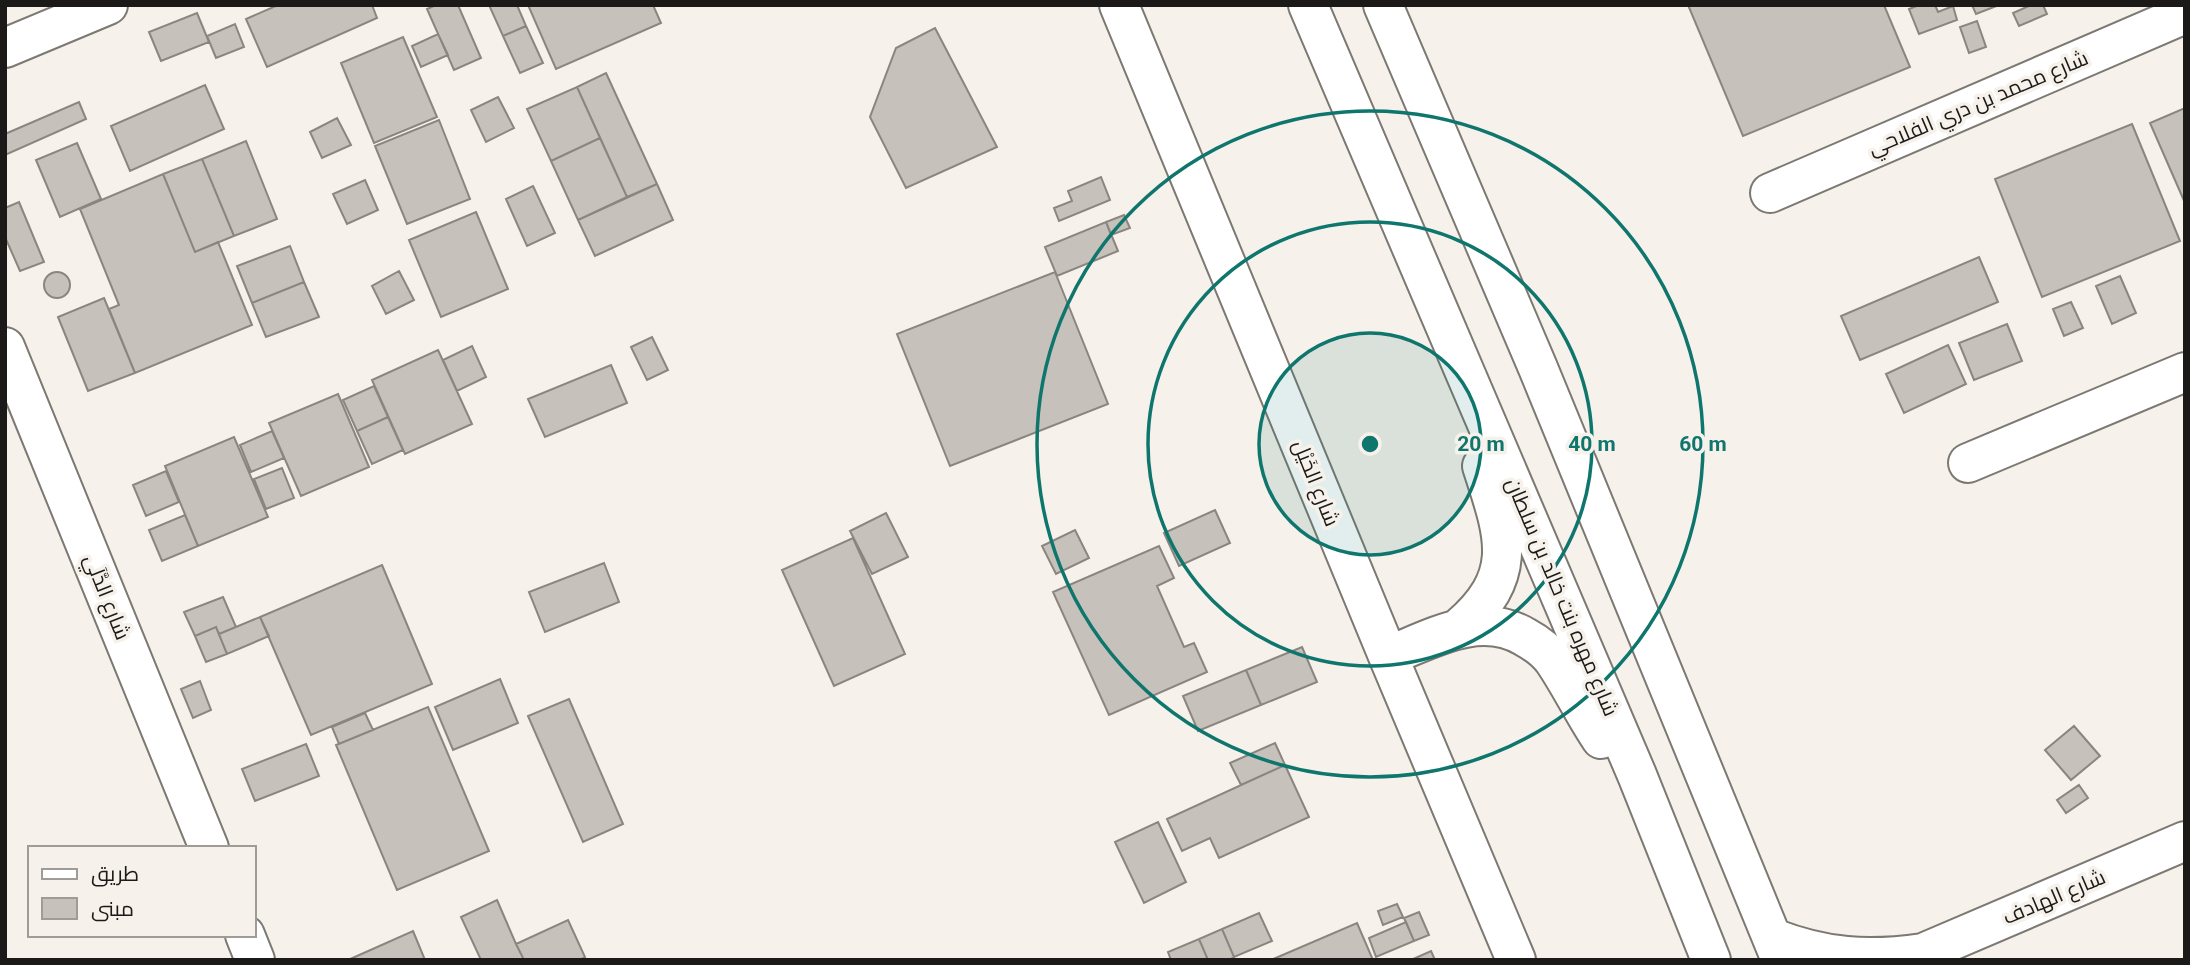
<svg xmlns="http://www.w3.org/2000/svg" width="2190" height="965" viewBox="0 0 2190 965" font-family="Roboto,Cairo,sans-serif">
<rect width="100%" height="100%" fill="#f6f1ea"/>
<path fill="#c7c1bb" stroke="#8b8580" stroke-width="2" d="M278,5H372L377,18L267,67L246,19Z
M436,5H458L481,58L454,70L427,9Z
M489,5H517L526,26L503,36Z
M528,5H653L661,23L556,69Z
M1688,5H1884L1910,67L1743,136Z
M1919,5H1935L1938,12L1953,6L1957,20L1919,34L1909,9Z
M1972,5H1999L1976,14Z
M2031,5H2043L2047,14L2019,26L2013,13Z
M197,13L209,42L161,61L149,32Z
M1977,21L1986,47L1969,53L1960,27Z
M235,24L244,47L216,58L207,36Z
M526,26L543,63L520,73L503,36Z
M935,28L997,147L906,188L870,117L896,48Z
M438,34L448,55L421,67L412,46Z
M403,37L437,117L374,143L341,63Z
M606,73L657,184L627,197L577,87Z
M205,85L224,129L130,171L111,126Z
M577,87L600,138L551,161L527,109Z
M498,97L514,128L486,142L471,110Z
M79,102L86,119L5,155V134Z
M2185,108V203L2150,123Z
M337,118L351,145L322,158L310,132Z
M439,120L470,199L407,224L375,146Z
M2132,124L2180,241L2042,297L1995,179Z
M600,138L627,197L578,220L551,161Z
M246,141L277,219L234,236L202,159Z
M77,143L101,199L60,217L36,160Z
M202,159L234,236L195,252L163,174Z
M163,174L195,252L218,242L252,325L135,373L109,309L119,305L80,209Z
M1101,177L1110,200L1059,221L1054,208L1072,201L1068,191Z
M365,180L378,210L347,224L333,194Z
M657,184L673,220L595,256L578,220Z
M533,186L555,233L527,246L506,199Z
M19,202L44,262L20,271L5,237V208Z
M476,212L508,289L441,317L409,240Z
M1124,215L1130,228L1111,235L1106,222Z
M1106,222L1118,251L1057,276L1045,247Z
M290,246L304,282L252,303L237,266Z
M1979,257L1998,302L1860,360L1841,316Z
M399,271L414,300L386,314L372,286Z
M1055,272L1108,404L950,466L897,334Z
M44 285a13 13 0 1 1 26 0a13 13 0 1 1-26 0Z
M2120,276L2136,313L2112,324L2096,286Z
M304,282L319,317L266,337L252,303Z
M104,298L135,373L88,391L58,317Z
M2071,302L2083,328L2064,336L2053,309Z
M2007,324L2022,361L1974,380L1959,343Z
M652,337L668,370L647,380L631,347Z
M1948,345L1966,384L1904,413L1886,374Z
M472,346L486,377L457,391L443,360Z
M438,350L472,424L405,454L372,380Z
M611,365L627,403L545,437L528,399Z
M374,386L388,417L357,431L343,400Z
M338,394L369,467L301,496L269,423Z
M388,417L403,450L372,464L357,431Z
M272,431L284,458L251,472L240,445Z
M234,437L268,517L198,546L165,466Z
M282,468L294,498L266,509L254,479Z
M166,471L179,502L146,516L133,485Z
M1215,510L1230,543L1179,566L1164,533Z
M886,513L908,557L872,574L850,531Z
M185,515L198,546L162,561L149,530Z
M1075,530L1089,558L1056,574L1042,546Z
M853,538L905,654L834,686L782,570Z
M1159,546L1174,578L1157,586L1184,647L1194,643L1207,672L1109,715L1053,592Z
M604,563L619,602L545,632L529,592Z
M382,565L432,684L311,735L260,617Z
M223,597L236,627L219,634L216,627L195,636L184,612Z
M260,617L269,636L227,654L219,634Z
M216,627L227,654L206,662L195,636Z
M1302,647L1317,682L1261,705L1246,670Z
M1246,670L1261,705L1198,731L1183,696Z
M500,679L518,723L453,750L435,707Z
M200,681L211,710L193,718L181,689Z
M569,699L623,824L583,842L528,716Z
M428,707L489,851L397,890L336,745Z
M365,713L373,730L339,744L332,727Z
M2074,726L2100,756L2071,780L2045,750Z
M1275,743L1285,765L1241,785L1230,763Z
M306,744L319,776L255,801L242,769Z
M1285,765L1309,817L1219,858L1210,838L1182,851L1167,819Z
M2079,785L2088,798L2066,813L2057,800Z
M1158,822L1186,882L1144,903L1115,842Z
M497,900L516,944L524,960H481L461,917Z
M1397,904L1403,917L1383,925L1378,911Z
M1419,912L1429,935L1414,941L1404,918Z
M1259,913L1272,941L1234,957L1222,929Z
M568,920L585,957L580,960H524L516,944Z
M1406,922L1414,941L1376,957L1369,938Z
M1357,923L1373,960H1271Z
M1222,929L1234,957L1229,960H1208L1199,939Z
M413,931L425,960H348Z
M1199,939L1208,960H1171L1168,952Z
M1431,951L1435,960H1411Z"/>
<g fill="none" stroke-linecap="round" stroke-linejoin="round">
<g stroke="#7c7872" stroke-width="42">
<path id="minor" d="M1119,5L1388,656L1516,960
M1308,5L1637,775L1711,960
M1383,5L1538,368L1781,960
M5,48L108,5
M1770,193L2185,14
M5,347L209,848
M1968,463L2185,372
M1459,628C1521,575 1504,535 1482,466
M1388,656C1431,639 1480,610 1525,637C1536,643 1546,650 1554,661C1571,686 1584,714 1601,739
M245,935L255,960
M1773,938C1825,958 1867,961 1923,953
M1912,960L1923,953L2185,841"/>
</g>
<use href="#minor" stroke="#fff" stroke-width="38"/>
</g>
<circle cx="1370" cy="444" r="111" fill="#0f766e" fill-opacity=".12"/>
<g fill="none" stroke="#0f766e" stroke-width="3.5">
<circle cx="1370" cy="444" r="111"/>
<circle cx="1370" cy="444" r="222"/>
<circle cx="1370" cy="444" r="333"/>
</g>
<g text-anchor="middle" stroke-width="7" stroke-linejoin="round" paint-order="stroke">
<g font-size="21" fill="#1c1a18" stroke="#f6f1ea">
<text transform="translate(1978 103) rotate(-23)" y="7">شارع محمد بن دري الفلاحي</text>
<text transform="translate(1316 483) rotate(68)" y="7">شارع الخَيْل</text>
<text transform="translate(107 597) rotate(68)" y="7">شارع الدَّلَي</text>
<text transform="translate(1562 597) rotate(67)" y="7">شارع مهره بنت خالد بن سلطان</text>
<text transform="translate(2054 897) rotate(-23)" y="7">شارع الهادف</text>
</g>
</g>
<circle cx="1370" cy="444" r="10" fill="#0f766e" stroke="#f6f1ea" stroke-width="3.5"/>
<g font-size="21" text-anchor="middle" font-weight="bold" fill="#0f766e" stroke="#f6f1ea" stroke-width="7" stroke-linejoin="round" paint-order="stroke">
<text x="1481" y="451">20 m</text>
<text x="1592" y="451">40 m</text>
<text x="1703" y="451">60 m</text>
</g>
<rect width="2190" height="965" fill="none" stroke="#1c1a18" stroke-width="14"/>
<rect x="28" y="846" width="228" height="91" fill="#f6f1ea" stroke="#9f9b96" stroke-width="2"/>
<rect x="42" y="869" width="35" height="10" fill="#ffffff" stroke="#9f9b96" stroke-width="2"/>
<text x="91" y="881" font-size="21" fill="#1c1a18">طريق</text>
<rect x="42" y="898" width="35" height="21" fill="#c7c1bb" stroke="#9f9b96" stroke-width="2"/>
<text x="91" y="916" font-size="21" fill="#1c1a18">مبنى</text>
</svg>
